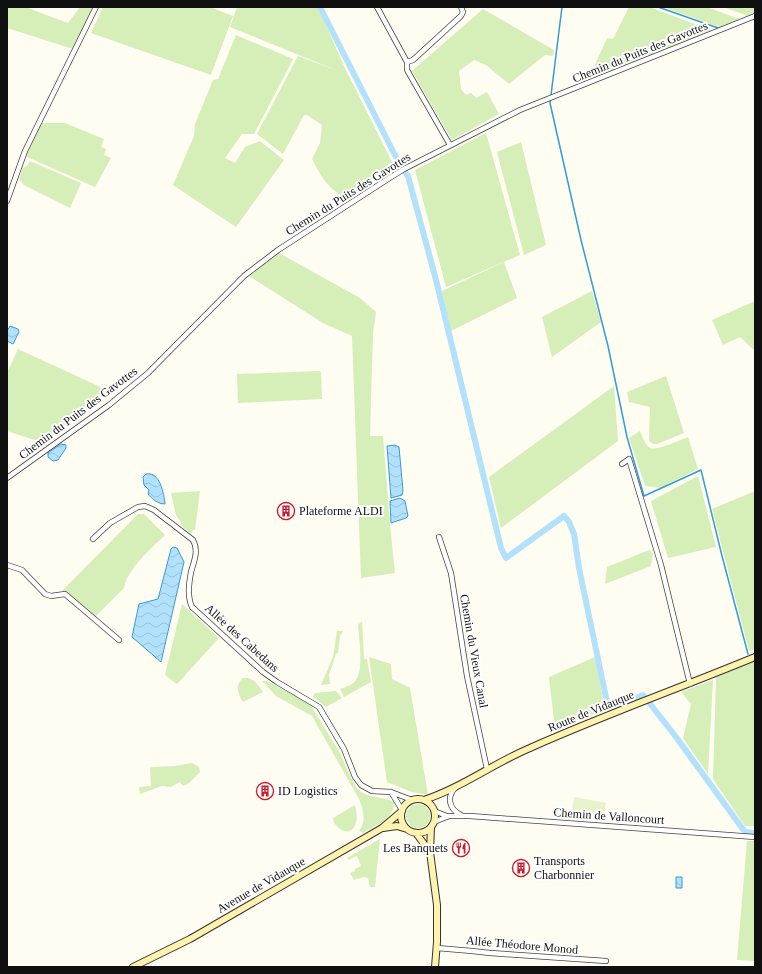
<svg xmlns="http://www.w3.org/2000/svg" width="762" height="974" viewBox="0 0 762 974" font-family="'Times New Roman',serif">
<defs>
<pattern id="water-waves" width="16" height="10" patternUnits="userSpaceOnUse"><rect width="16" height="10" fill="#b2e2fb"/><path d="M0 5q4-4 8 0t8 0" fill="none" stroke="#98c1d6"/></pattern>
</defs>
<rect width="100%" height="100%" fill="#fffcf2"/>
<path fill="#d6eeb8" d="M7,7H25L68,23L80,7H93L73,49L7,28Z
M103,7H210L233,16L211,75L91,33Z
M237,7H318L348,75L349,76L393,164L345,198C325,185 323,179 312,159L320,143L322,125L307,115H304L283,154L257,134L298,56L341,72L230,27Z
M629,7H649L711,30L592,80L589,78L607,38L613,39Z
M663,7H707L739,19L719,27Z
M723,7H755V13L748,16Z
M483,9L554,50L553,56L545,55L509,84L486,65L474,60L459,71L461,89L466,95L471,93L476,98L487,92L499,114L452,140L412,71Z
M236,35L293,59L254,134H242L225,158L235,163L245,147L260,141L284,160L236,227L173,185L194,136L195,124L213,80L218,79Z
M40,123H65L104,139L101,147L106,149L104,155L111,158L95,187L25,156Z
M486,133L520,255L446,287L415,170Z
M521,142L546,245L524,255L497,152Z
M30,161L81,183L70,208L24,185L19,179L23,168L27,166Z
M279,253L360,298L376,312L373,333L370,436H383L390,525L395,573L361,578L352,336L323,323L249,276Z
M504,262L517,298L451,331L442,291Z
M592,291L601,322L552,357L542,317Z
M755,301V351L740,337L723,345L712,320Z
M18,349L109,391L44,443L7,431V373Z
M319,371L321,372L322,399L238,403L237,374Z
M666,376L684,433L657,444H653L649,441L650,407L629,402L627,392Z
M614,386L618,441L501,528L489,477Z
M640,431C642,436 645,445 650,448C657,451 680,440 688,437L698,469L660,488L645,486L629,438Z
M698,476L716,547L668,558L651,501Z
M200,491L195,530H193L191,534L180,524L181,523L176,515L171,493Z
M755,491V649L749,651L712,509Z
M138,514H144L165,535C152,548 127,569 124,588L95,617L62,591Z
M649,550L653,553L651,566L605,584L607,567Z
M182,604L219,638L177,684L165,675Z
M362,621L364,659H367L371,682L344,697L340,689C346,687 353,685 356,680C364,668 359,639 358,625Z
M337,631H343L340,636L338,653L336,654L329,675L330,684L321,685L333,657Z
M369,657L391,664L392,679L410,688L428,795L412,792L387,782Z
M595,657L605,710L555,729L549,677Z
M755,661V826H745L713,779L716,677Z
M243,678C253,676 258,685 263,692L243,702C238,693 234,686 243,678Z
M713,680L708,774L683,738L691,704L681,692Z
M262,681H267L310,704L340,753L347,769L356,787L361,792L367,795L390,800L394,802C394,819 376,825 363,833L359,831C367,820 363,810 359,799L312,716L276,696Z
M336,691L342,698L326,707L313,697L315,693Z
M192,763L199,767L200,772L188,784L183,786L180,782L171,787L162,786L140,794L139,787L151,786L150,768L152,767L175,766Z
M406 816a12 12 0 1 1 24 0a12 12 0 1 1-24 0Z
M355,805C356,811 358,816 356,822C352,838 339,831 333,821L334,820L333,818Z
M380,839L375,887H370L368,878L364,877L354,880L350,873L355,871V869L361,866L357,856L348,860L347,858Z
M747,841H755V961L737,960Z"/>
<path fill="#e7f4cb" d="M574,797L606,803L603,818L572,812Z"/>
<path fill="url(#water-waves)" stroke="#339cd8" d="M10,326L18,329L19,332L13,344L7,341V331Z
M61,444L66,445V448L58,460L53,461L48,457V453Z
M395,445L399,447L403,491L402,495L391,498L387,446Z
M146,474C160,471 164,494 165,504C158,504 152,499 148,494L149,490L144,485L143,477Z
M400,498L405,501L408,516L406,518L391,523L390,501Z
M173,547L177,548L184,562L161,662L132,637L139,604L158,599L171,549Z
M676,877H682V888H676Z"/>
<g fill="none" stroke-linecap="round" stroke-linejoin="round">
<path stroke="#339cd8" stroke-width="1.5" d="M562,7L550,103L581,240L608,346L627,437L644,496L701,470L722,556L748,654
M658,7L718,28"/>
<path stroke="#b2e2fb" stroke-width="6" d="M320,7L401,167L408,176L436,280L501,548L506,558L564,516L569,522L574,534L579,568L608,707L610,708L643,695L644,696L676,737L745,832L755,833"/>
<g stroke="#434343" stroke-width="6">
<path id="street" d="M377,7L407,62V70L450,145
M407,62L413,60L461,16L463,12L461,7
M7,201L25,151L96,7
M622,464L629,459L661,565L690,684
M7,478L109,405L148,373L244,276L278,250L391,177L404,169L520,110L755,16
M439,537L451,573L467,676L487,769
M93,539L110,523L138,507L145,506L154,510L193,540C199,551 194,561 191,572C189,583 187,596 192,607L263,672L277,682L319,707L344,749L355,777L361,785L372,791L391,792L412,800
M7,565L22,570L45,594L51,596L65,594L119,640
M456,787C446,797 449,809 461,815
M391,792L402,810
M434,811L447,816
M434,822L449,816H470L755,837
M437,948L472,951L490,953L606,961"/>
</g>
<g stroke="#323232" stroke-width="8">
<path id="secondary" d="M401 816a17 17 0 1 1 34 0a17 17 0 1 1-34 0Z
M424,800C461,788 494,763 530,748C604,715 680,688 755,657
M431,827L430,852L437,905V942L435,967
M383,828L397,826L407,829
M416,833L430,852
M133,967L190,939L382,828L402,811"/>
</g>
<use href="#street" stroke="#fff" stroke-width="4.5"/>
<use href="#secondary" stroke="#fff3ad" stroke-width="6"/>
</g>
<defs>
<g id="building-ring" transform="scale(0.9)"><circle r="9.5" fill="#fff" stroke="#cc1b2a" stroke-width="1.5"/><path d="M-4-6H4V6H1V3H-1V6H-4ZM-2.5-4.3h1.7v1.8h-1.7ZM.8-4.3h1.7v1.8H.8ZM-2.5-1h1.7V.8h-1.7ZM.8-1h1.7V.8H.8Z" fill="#cc1b2a"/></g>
<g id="restaurant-ring" transform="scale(0.9)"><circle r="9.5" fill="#fff" stroke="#cc1b2a" stroke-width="1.5"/><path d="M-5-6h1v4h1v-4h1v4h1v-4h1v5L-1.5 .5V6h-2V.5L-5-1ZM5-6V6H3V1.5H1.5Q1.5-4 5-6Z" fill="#cc1b2a"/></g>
</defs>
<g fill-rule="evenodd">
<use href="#building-ring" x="286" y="511"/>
<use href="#building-ring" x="265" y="791"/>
<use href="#restaurant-ring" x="461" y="848"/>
<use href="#building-ring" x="521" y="868"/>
</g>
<g text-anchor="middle" stroke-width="4" stroke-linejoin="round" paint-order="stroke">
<g font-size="12" fill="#101010" stroke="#fff">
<text transform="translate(640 52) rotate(-22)" y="4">Chemin du Puits des Gavottes</text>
<text transform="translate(348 194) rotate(-32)" y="4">Chemin du Puits des Gavottes</text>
<text transform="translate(78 413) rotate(-37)" y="4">Chemin du Puits des Gavottes</text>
<text transform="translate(242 638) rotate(42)" y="4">Allée des Cabedans</text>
<text transform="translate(474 651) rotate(80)" y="4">Chemin du Vieux Canal</text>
<text transform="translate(591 711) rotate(-22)" y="4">Route de Vidauque</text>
<text transform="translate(609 816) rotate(4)" y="4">Chemin de Valloncourt</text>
<text transform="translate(261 885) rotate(-30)" y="4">Avenue de Vidauque</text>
<text transform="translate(522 945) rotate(5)" y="4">Allée Théodore Monod</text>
</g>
<g font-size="12" fill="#101010" stroke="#fff" text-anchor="start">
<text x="299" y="515">Plateforme ALDI</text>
<text x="278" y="795">ID Logistics</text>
<text x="448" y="852" text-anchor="end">Les Banquets</text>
<text x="534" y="865">Transports<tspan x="534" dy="14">Charbonnier</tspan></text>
</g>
</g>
<rect width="762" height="974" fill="none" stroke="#101010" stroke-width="16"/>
</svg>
